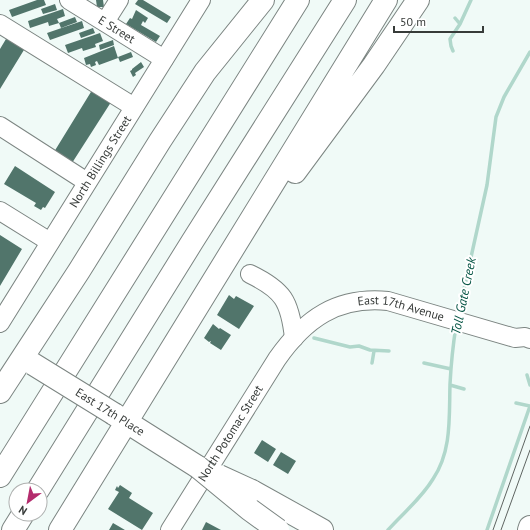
<svg xmlns="http://www.w3.org/2000/svg" width="530" height="530" viewBox="0 0 530 530" font-family="'PT Sans',sans-serif">
<rect width="100%" height="100%" fill="#f0faf7"/>
<g fill="none" stroke-linecap="round" stroke-linejoin="round">
<path stroke="#b0d7cb" stroke-width="3.5" d="M455,18L460,24
M453,51L451,46L450,39L460,24L471,0
M458,316L487,185L496,117L504,97L530,52
M314,338L350,347L359,346L370,350L389,351
M372,363L374,351
M424,363L451,369
M527,375L530,385
M450,385L464,389
M516,403L530,406
M388,530C403,513 421,499 433,479C452,451 449,417 450,384C451,365 453,345 456,326
M487,530L530,406"/>
</g>
<path fill="#51756b" d="M37,0H44L46,5L12,17L9,10Z
M96,0H103L104,7H97Z
M138,0H143L171,17L167,23L135,4Z
M55,4L57,10L43,14L41,9Z
M63,9L65,16L57,19L59,23L49,26L48,22L30,28L28,21Z
M136,10L148,18L145,23L143,21L141,25L160,36L156,42L126,24L130,18L132,19Z
M75,17L77,22L61,28L59,23Z
M82,21L84,28L50,40L47,33Z
M93,28L95,33L81,38L79,33Z
M100,33L103,41L95,44L96,47L83,51L82,48L68,53L65,45Z
M9,34L27,45L0,89V49Z
M113,40L114,45L100,50L99,45Z
M114,46L118,58L99,65L97,61L95,62L96,65L91,67L90,64L86,65L84,58Z
M131,52L133,57L120,62L118,57Z
M141,62L144,67L135,73L136,75L133,77L130,71L132,70V69Z
M94,87L113,99L72,163L54,152Z
M15,166L55,192L45,208L43,207L41,210L34,206L36,203L4,184Z
M0,235L22,249L0,286Z
M229,295L234,299L236,296L254,306L239,329L217,315Z
M213,324L219,329L220,328L231,335L221,350L210,343L211,341L209,342L204,338Z
M262,440L276,449L268,462L254,453Z
M281,452L296,461L288,474L273,465Z
M120,485L132,493L129,498L153,513L142,530L108,509L119,492L115,490L117,486L118,488Z
M206,522L221,530H202Z
M113,523L125,530H109Z"/>
<g fill="none" stroke-linecap="round" stroke-linejoin="round">
<g stroke="#7c8582" stroke-width="20">
<g id="minor">
<path id="s1" d="M69,0L164,59"/>
<path d="M105,22L119,0"/>
<path d="M0,24L134,107"/>
<path d="M0,126L87,182"/>
<path d="M0,211L50,242"/>
<path d="M250,274C283,290 290,301 294,338"/>
<path id="s2" d="M0,323L201,0"/>
<path id="s3" d="M170,530L277,359C305,319 337,296 388,301L515,338L525,337L530,339"/>
</g>
</g>
<g stroke="#7c8582" stroke-width="24">
<path id="major" d="M114,414L198,467
M252,491L322,530
M529,530L530,527"/>
</g>
<g stroke="#7c8582" stroke-width="24">
<path id="highway" d="M295,172L374,65L418,0
M0,392L79,271L160,141L205,72L263,0
M0,476L298,0
M38,490L192,242L345,0
M13,530L23,514
M60,530L386,0"/>
</g>
<use href="#minor" stroke="#fff" stroke-width="18"/>
<use href="#major" stroke="#fff" stroke-width="22"/>
<use href="#highway" stroke="#fff" stroke-width="22"/>
<path stroke="#5e6461" stroke-width="1" d="M493,530L530,426
M501,530L530,450"/>
<g stroke="#7c8582" stroke-width="24" stroke-linecap="butt">
<path id="major-bridge" d="M33,364L114,414
M198,467L249,509L278,530
M219,476L252,491"/>
</g>
<use href="#major-bridge" stroke="#fff" stroke-width="22"/>
</g>
<g text-anchor="middle" stroke-width="4" stroke-linejoin="round" paint-order="stroke">
<g font-size="12" fill="#373b39" stroke="#fff">
<text dy="4" stroke="none"><textPath href="#s1" startOffset="56">E Street</textPath></text>
<text dy="4" stroke="none"><textPath href="#s2" startOffset="190">North Billings Street</textPath></text>
<text dy="4" stroke="none"><textPath href="#s3" startOffset="348">East 17th Avenue</textPath></text>
<text transform="translate(110 412) rotate(32)" y="4">East 17th Place</text>
<text dy="4" stroke="none"><textPath href="#s3" startOffset="114">North Potomac Street</textPath></text>
</g>
<g font-size="13" font-style="italic" fill="#095747" stroke="#fff">
<text transform="translate(463 296) rotate(-78)" y="5">Toll Gate Creek</text>
</g>
</g>
<g transform="translate(28 502) rotate(212)"><circle r="19" fill="#ffffff" stroke="#afb1b0"/>
<path d="M0-3L7 15L0 10L-7 15Z" fill="#b42c6d"/>
<text y="-6" font-size="11" font-weight="bold" text-anchor="middle" fill="#373b39">N</text>
</g>
<path d="M394 26v6h89v-6" fill="none" stroke="#373b39" stroke-width="2"/>
<text x="400" y="26" font-size="12" fill="#373b39" stroke="#ffffff" stroke-width="3" paint-order="stroke">50 m</text>
</svg>
